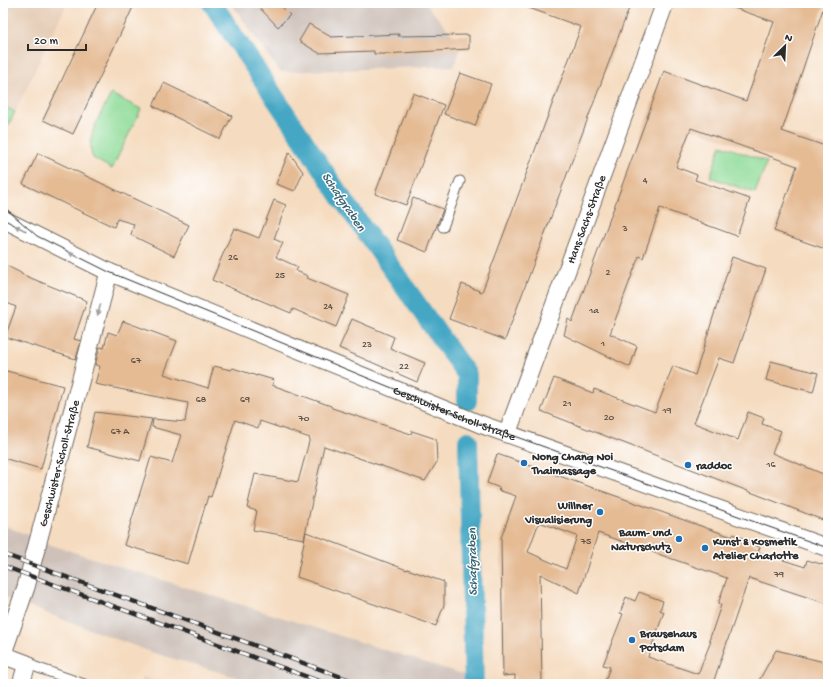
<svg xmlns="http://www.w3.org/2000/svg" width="831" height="687" viewBox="0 0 831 687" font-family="'Gochi Hand',sans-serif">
<rect width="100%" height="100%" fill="#fff"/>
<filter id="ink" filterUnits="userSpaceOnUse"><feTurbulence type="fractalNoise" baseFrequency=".025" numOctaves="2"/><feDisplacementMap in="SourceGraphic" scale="8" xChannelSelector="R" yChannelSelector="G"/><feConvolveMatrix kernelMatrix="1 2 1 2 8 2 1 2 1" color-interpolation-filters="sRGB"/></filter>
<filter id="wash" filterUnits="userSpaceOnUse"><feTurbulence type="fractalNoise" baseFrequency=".012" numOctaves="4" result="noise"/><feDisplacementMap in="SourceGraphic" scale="16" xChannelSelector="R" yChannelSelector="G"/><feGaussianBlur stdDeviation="0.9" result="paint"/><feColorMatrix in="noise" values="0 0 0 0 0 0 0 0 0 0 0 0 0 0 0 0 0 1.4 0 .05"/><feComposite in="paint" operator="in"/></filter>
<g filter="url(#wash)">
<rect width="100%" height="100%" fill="#f5dbbf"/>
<path fill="#e4cbb3" d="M3,3H67L15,112L3,106Z
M143,677L163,684H141Z"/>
<path fill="#cec1b9" d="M231,3H425L462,46L454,66L280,72Z
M3,525L51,545L494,684H259L151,652L3,597Z"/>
<path fill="#8fdb98" stroke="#5d8362" d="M111,94L141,109L112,169L93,158C84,137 102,113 111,94Z
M3,106L15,112L3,136Z
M721,145L767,162L755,193L710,177Z"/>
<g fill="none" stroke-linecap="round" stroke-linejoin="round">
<path stroke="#45a7c4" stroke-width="20" d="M212,3L341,197L467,375V401
M468,441L474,684"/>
</g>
<g id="blocks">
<path fill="#e5bb94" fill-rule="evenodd" d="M98,3H135L73,134L43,120Z
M255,3H278L290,15L278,27Z
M521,3H631L505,340L449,319L462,284L482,292L581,27L521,5Z
M726,3H825L782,131L828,147V250L774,231L797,166L691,128L676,167L697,175L695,180L750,199L737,236L660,208L643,258L639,256L610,334L637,346L630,367L564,335L568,319L572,322L664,71L746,101L774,22L726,5Z
M309,24L331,37L399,34L398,36L469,35V49L384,54H374V51L319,53L299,41Z
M460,73L491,84L475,126L444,114Z
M164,83L232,116L220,139L153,106Z
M413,93L444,105L406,205L375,194Z
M289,152L303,172L295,191L276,184Z
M38,153L189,225L174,256L131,235L134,224L117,219L114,227L23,184Z
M413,198L443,209L427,252L397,240Z
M274,200L286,205L274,239L283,243L276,257L298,267L296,271L308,276L307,278L349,295L336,327L293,309L291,313L212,280L234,228L259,238Z
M732,257L766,269L734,363L719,358L694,423L738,440L748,412L764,418L762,424L781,431L772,453L828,476V522L541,411L554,378L593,393L594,389L655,412L673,366L695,375Z
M3,264L21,273V274L87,301L74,339L81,341L76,359L5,337L16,307L3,301Z
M352,319L394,337L390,348L425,363L417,382L339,348Z
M123,321L177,341L164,374L208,388L214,366L231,370L233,368L257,376V375L274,380L272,385L331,406L332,408L411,434L412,431L436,439L437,462L425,481L324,446L304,539L253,530L257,511L247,508L255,474L298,482L310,438L260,421L258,428L235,420L211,497L208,496L188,564L124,545L151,457L172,463L181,435L152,427L153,419L185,422L188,403L95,384L100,366L95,365L100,347L104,348L108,332L117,335Z
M771,361L818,373L813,392L766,380Z
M3,370L63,386L41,469L3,458Z
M95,412L152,419L140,461L87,447Z
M497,454L732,537L733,534L750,541L749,543L760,547L758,552L805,567L807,560L828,566V604L749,578L714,680L718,682V684H604L610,667L603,665L623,614L620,613L626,597L635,601L639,592L663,601L660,610L664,612L648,657L698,674L711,641H709L721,605L718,604L727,578L598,533L579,593L540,574L542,684H515V675L503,676L501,538L516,496L498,490L500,488L487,483ZM539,522L577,536L566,569L528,552Z
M306,532L407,570V569L444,582V605L436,626L297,577Z
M776,650L828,663V684L806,679L805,684H757Z"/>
</g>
</g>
<g filter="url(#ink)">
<use href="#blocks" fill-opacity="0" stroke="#72695f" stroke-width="1"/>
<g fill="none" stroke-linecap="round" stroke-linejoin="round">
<g stroke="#72695f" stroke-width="11">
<path id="lane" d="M443,227L460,181
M27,664L84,684"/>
</g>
<g stroke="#72695f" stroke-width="19">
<g id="street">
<path d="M3,219L109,272L480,424L828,548"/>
<path id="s1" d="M507,434L665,3"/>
<path id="s2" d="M3,653L26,587L109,272"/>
<path d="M3,655L27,664L21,684"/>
</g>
</g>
<use href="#lane" stroke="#fff" stroke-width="9"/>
<use href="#street" stroke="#fff" stroke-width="17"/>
<g stroke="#2b2b2b" stroke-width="1">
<path id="s3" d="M3,206L37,236L109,272L480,424L828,548"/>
<path d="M3,219L26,231"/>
</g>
<g stroke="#2b2b2b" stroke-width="4.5">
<path id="rail" d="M3,554L361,684
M3,566L327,684"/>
</g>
<use href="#rail" stroke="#fff" stroke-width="3" stroke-dasharray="9" stroke-linecap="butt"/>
</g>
<defs><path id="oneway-solid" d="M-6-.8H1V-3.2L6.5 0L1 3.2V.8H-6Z"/></defs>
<g fill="#a0a0a0">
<use href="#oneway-solid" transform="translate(20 228) rotate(-154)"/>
<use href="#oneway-solid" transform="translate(74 255) rotate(-153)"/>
<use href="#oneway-solid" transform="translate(99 310) rotate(105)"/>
</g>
</g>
<g fill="#1f6fb2" stroke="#fff" stroke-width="1.5">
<circle cx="524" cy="463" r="4"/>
<circle cx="688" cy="465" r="4"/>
<circle cx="600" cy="512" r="4"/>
<circle cx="679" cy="539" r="4"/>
<circle cx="705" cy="548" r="4"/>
<circle cx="632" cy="640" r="4"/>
</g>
<g text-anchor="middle" stroke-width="3" stroke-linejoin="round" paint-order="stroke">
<g font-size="10" fill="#5a4f45">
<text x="645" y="183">4</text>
<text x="625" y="231">3</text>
<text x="233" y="260">26</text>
<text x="608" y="275">2</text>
<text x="280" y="278">25</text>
<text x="328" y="309">24</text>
<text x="594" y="313">1a</text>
<text x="603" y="346">1</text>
<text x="367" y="347">23</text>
<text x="136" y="363">67</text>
<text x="404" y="369">22</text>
<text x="201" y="402">68</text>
<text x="245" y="402">69</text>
<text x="567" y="406">21</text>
<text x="667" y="413">19</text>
<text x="609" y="420">20</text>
<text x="304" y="421">70</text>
<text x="120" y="434">67 A</text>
<text x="771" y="467">16</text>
<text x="586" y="544">75</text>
<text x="779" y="577">79</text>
</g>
<g font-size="12" fill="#2b2b2b" stroke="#fff">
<text dy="4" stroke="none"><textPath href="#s1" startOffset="229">Hans-Sachs-Straße</textPath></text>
<text dy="4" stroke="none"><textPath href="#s3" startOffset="499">Geschwister-Scholl-Straße</textPath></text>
<text dy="4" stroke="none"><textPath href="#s2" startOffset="198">Geschwister-Scholl-Straße</textPath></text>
</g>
<g font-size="12" font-weight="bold" fill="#2b2b2b" stroke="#fff" text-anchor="start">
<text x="532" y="460">Nong Chang Noi<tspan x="532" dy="14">Thaimassage</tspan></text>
<text x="696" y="469">raddoc</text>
<text x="592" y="509" text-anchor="end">Willner<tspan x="592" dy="14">Visualisierung</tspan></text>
<text x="671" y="536" text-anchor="end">Baum- und<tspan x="671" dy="14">Naturschutz</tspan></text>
<text x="713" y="545">Kunst &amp; Kosmetik<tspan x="713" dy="14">Atelier Charlotte</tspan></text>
<text x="640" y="637">Brausehaus<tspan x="640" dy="14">Potsdam</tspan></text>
</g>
<g font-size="13" font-style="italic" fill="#376370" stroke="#fff">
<text transform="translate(345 201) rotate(56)" y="5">Schafgraben</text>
<text transform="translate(471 562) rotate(-91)" y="5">Schafgraben</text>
</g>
</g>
<rect width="831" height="687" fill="none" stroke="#fff" stroke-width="16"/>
<g transform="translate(785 46) rotate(24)" stroke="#ffffff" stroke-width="3" paint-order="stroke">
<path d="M0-3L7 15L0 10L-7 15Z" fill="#2b2b2b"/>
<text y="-6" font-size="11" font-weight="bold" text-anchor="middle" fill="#2b2b2b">N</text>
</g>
<path d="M28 44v6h58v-6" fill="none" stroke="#2b2b2b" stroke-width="2"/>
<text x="34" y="44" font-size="12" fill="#2b2b2b" stroke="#ffffff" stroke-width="3" paint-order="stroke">20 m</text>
</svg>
